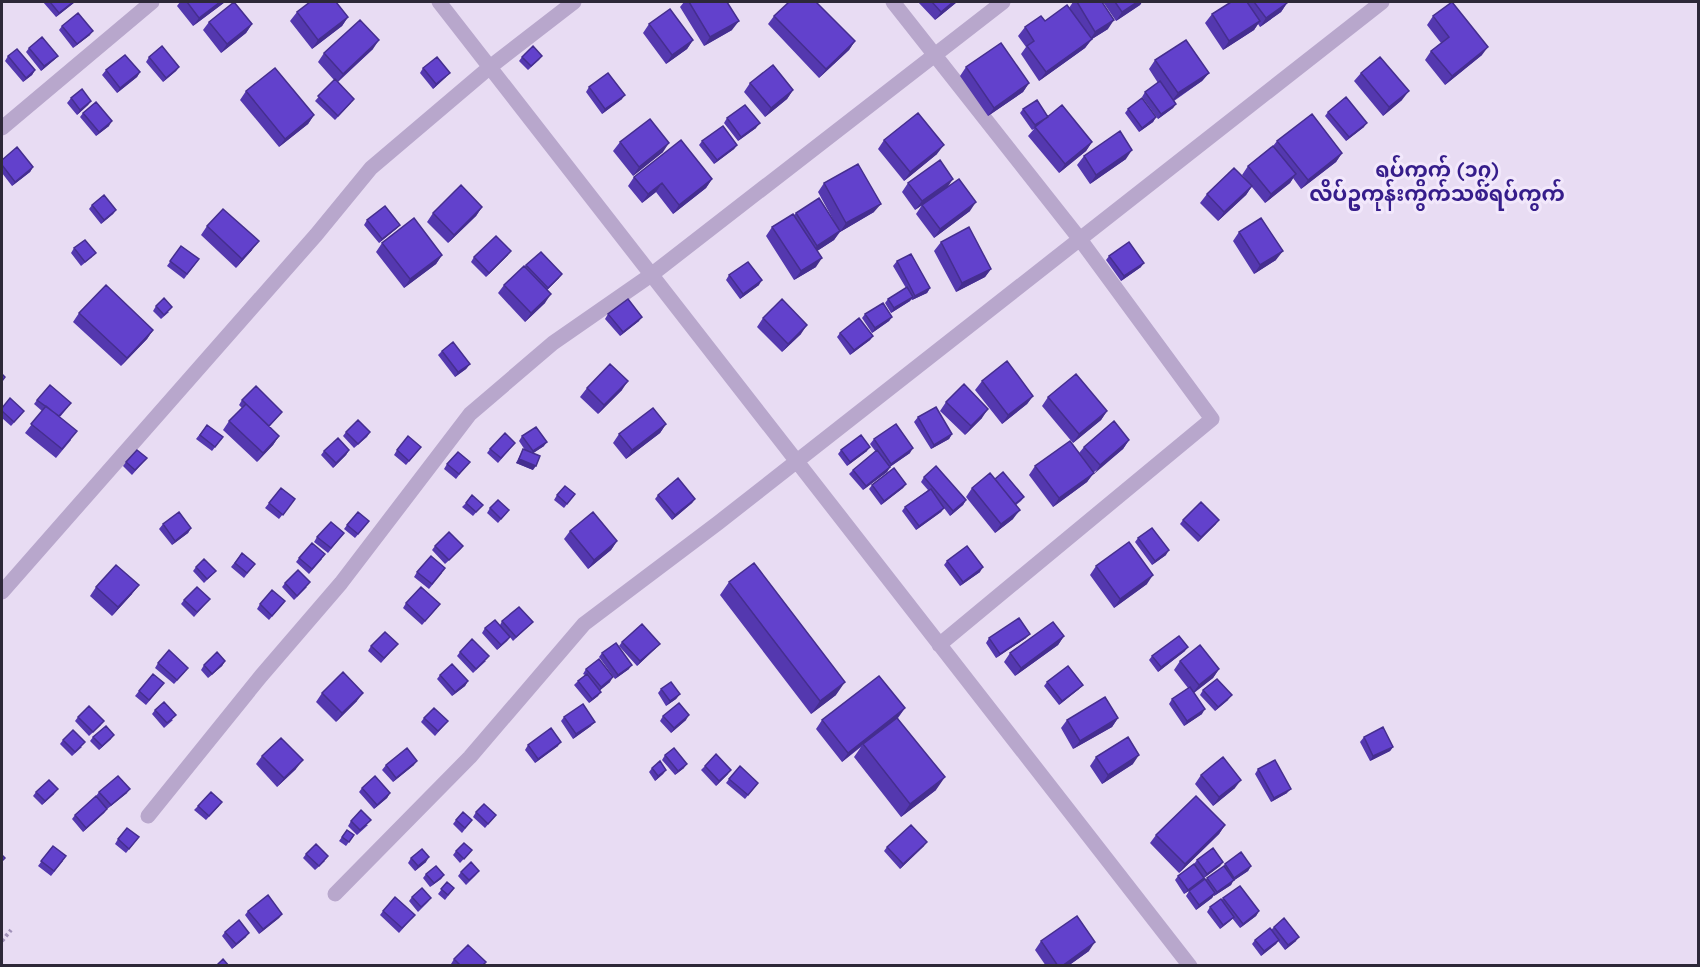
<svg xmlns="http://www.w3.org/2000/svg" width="1700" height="967" viewBox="0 0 1700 967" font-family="Quicksand,'Noto Sans Myanmar',sans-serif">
<rect width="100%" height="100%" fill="#e8dcf3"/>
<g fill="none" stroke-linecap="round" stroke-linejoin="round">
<path stroke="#a191b8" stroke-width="4" stroke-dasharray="3 3" stroke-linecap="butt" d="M2,941L11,930"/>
<path stroke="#b8a7cc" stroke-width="15" d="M439,2L1190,966
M893,2L1079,238L1212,419L939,645
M2,128L152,2
M2,592L316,235L371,168L490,67L574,2
M148,816L261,676L341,583L470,414L553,343L651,275L1003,2
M335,894L470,757L584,624L718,523L1382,2"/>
</g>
<path fill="#5438af" d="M43,2H75L56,17Z
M180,2H225L193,26L177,6Z
M684,2H727L732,30L704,46L680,7Z
M918,2H957L935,20Z
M1073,2H1102L1108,29L1092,39L1085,48L1039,81L1021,54L1026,47L1018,36L1025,27L1045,21L1069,8Z
M1103,2H1142L1140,5L1116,21Z
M1231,2H1286L1287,3L1281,12L1260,27L1258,24L1254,30L1223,50L1205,23L1212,14Z
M297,12L348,17L342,26L312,49L290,21Z
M774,16L855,41L849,50L819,78L768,24Z
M1433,16L1482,55L1445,85L1425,60L1431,51L1441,43L1427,25Z
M209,22L252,24L246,33L221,53L203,30Z
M649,24L693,40L687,49L666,64L643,33Z
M62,26L90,35L73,48L59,30Z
M29,48L58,56L54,60L41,71L26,52Z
M373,49L338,82L351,103L335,120L315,101L334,80L318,62L324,53Z
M8,56L35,70L32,75L23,82L5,61Z
M542,56L539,60L528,70L519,61L522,57Z
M149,57L179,67L176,71L163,82L146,62Z
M1155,60L1209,73L1202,81L1174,101L1176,104L1173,108L1158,119L1142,97L1145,92L1158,83L1149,69Z
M966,67L1029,83L1023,92L988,116L960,76Z
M423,68L446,77L433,89L420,73Z
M106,70L140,72L137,77L117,93L102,75Z
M1361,73L1402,100L1383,116L1354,81Z
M750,83L793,90L787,99L765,117L744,92Z
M589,87L622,99L602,114L586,92Z
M246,91L314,115L308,124L279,147L240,100Z
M71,98L91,101L88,105L77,115L67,103Z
M1023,109L1048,117L1092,142L1086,151L1059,173L1028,136L1034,129L1032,130L1020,113Z
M1128,109L1156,117L1153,122L1139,132L1125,113Z
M1328,112L1364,127L1346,141L1325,116Z
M83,113L109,126L96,136L80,117Z
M727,118L756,128L738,141L724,123Z
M884,140L937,154L904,181L878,149Z
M702,141L737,145L734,149L714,164L699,145Z
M1277,141L1342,153L1336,162L1301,189L1293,178L1290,183L1265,203L1242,175L1248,166L1273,146Z
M620,142L663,152L633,176L613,151Z
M1084,156L1126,159L1090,184L1077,165Z
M2,160L33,167L30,172L12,186L2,173Z
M634,177L712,179L706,188L673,214L656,192L642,203L628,186Z
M824,183L874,212L840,232L834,240L817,251L816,267L794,280L766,236L772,227L794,215L796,213L836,225L818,192Z
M908,183L947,187L970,211L934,238L916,214L922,205L938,194L915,210L902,192Z
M1252,186L1246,195L1218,221L1200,203L1207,194Z
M92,205L116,210L113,214L101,224L89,209Z
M482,207L476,216L448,243L427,222L433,213Z
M367,220L400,225L396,229L379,243L364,225Z
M207,226L252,250L236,268L201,235Z
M1239,232L1276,260L1254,274L1233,241Z
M941,242L991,269L985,277L956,292L934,251Z
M382,243L442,255L436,264L404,288L376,252Z
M181,246L199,259L184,279L167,266Z
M74,248L92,257L81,266L71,253Z
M508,255L486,277L471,262L474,257Z
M1109,256L1141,267L1121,281L1106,260Z
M897,261L930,288L927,293L912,300L911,299L910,301L891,313L885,303L888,299L906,288L893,266Z
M526,265L559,278L547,290L545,303L525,322L498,293L504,285Z
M729,275L759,285L740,299L726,280Z
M156,306L169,312L161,319L153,311Z
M79,313L153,330L147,339L121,366L73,322Z
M608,314L639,321L620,336L605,319Z
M865,314L892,317L889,321L872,333L862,318Z
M763,318L801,334L782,352L757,327Z
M840,333L873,336L870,340L850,355L837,337Z
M442,351L470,364L466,369L455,377L438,355Z
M982,381L1033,396L1027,404L1002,424L975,390Z
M587,388L622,390L598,414L580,397Z
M1048,397L1107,411L1101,420L1073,443L1042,406Z
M37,400L68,407L60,417L71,440L56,458L25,433L42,411L34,404Z
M242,400L282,412L269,427L279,436L273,445L257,462L223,430L229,421L242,408L239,405Z
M946,402L982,418L965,435L940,411Z
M2,408L21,415L11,426L2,418Z
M918,417L952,434L949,439L931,449L914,422Z
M666,424L660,433L626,459L613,443L619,434Z
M207,425L223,437L212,451L196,439Z
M346,432H370L367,437L354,448L343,436Z
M522,436L544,446L533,453V470L516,463L523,449L525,450L519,441Z
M874,439L910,453L890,467L887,472L863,490L849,474L853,470L876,452L870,444Z
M1129,440L1123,449L1093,473L1087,482L1053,507L1029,475L1035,466L1079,453L1084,447Z
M515,443L498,463L487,453L490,449Z
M349,450L346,455L333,468L321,455L324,451Z
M397,450L418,451L406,465L394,455Z
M841,450L867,451L847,466L838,454Z
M147,458L132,475L123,466L126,462Z
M447,464L466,466L456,479L444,469Z
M924,477L966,500L963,505L950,516L944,508L941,512L916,530L902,511L905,507L928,490L921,482Z
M995,479L1024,497L1021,501L1016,505L1013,519L995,533L966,497L972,488Z
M906,484L903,488L881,505L869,489L872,485Z
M575,494L564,508L554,500L557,495Z
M658,495L695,499L692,503L672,520L655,499Z
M295,499L279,519L265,508L269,503Z
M466,503L479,509L473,516L462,507Z
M490,508L509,510L498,523L487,513Z
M1183,520L1216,524L1198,542L1180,524Z
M163,524L191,528L188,533L172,545L159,529Z
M347,525H366L355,538L344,529Z
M570,531L617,541L611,550L588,569L564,539Z
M344,533L328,553L314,542L317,537Z
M1138,538L1166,555L1152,565L1135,542Z
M435,546H463L460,550L445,564L432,550Z
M242,553L255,564L244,578L231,567Z
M299,558L322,559L309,574L296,562Z
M947,561L980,572L960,586L944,565Z
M1096,566L1147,584L1114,608L1090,575Z
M196,567L212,575L204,583L193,571Z
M417,572L442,573L429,589L414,577Z
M729,582L836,695L811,714L720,595Z
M285,583L307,587L294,600L282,587Z
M96,587L132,594L112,616L90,596Z
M210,599L194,617L181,604L184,600Z
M406,603L437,608L422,625L403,608Z
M260,604L282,605L269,620L257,609Z
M502,621L533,622L529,626L513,641L510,637L507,641L497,650L482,633L485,628L500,625Z
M1064,636L1058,645L1015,676L1004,662L1010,653Z
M989,638H1026L996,658L986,643Z
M622,642L656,648L637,666L619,646Z
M398,644L381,663L368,651L371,646Z
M1185,651L1158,672L1149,660L1152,656Z
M460,652L486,661L473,673L457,656Z
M602,653L629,669L615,679L599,657Z
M225,661L222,666L208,678L201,670L204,665Z
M1180,661L1219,669L1213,678L1194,693L1202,714L1184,726L1169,704L1172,699L1188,688L1174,670Z
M158,663L185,672L174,684L155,668Z
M586,669L610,682L600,690L598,696L589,703L574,685L578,681L585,675L583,674Z
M440,675L468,681L465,686L452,696L437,679Z
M1047,682L1079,689L1059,705L1044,686Z
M161,687L146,705L135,696L139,691Z
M661,689L680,694L676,699L666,706L658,693Z
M1203,690L1228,700L1215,711L1200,695Z
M322,693L357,701L336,722L316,702Z
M905,708L898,718L936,790L901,817L854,757L861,747L842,762L816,729L822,720Z
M155,710L173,720L164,728L152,714Z
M663,716L686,720L671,733L660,721Z
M78,717L101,725L89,736L75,721Z
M564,717L591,726L573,739L561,721Z
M424,718L448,721L435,736L421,722Z
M1118,718L1112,727L1073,749L1061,728L1067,720Z
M93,737L111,739L99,750L90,741Z
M1364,737L1393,747L1390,751L1370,761L1360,742Z
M63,740L82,747L72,756L60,744Z
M528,745L558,746L535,763L525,750Z
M665,755L684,768L675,775L662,760Z
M262,756L296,769L277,787L256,764Z
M1096,757L1133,764L1102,784L1090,766Z
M386,765H414L393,782L382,770Z
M705,766L728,774L716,786L701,770Z
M652,768L666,770L663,774L655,781L649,772Z
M1258,769L1287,793L1271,802L1255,774Z
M1201,775L1235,788L1213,806L1195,784Z
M729,779L758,783L745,799L726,783Z
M362,788L390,793L387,798L374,809L359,792Z
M36,792L54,794L42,805L33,796Z
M99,792L127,793L107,809L104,813L83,832L72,819L75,815L96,796Z
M198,806H219L206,820L194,810Z
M476,812L496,815L485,828L473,817Z
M456,820H472L462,833L453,824Z
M351,821L368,825L357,835L348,826Z
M1225,825L1219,834L1179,873L1150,843L1156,835Z
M347,830L354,835L346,846L339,841Z
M139,837L126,853L115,844L118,839Z
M53,846L63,861L51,876L38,866Z
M924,846L900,869L884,851L887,847Z
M472,850L460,863L453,855L456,851Z
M306,854L325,861L315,870L303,858Z
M411,858L426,862L415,871L408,863Z
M1197,860L1223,862L1220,866L1204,878L1201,883L1184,894L1175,880L1178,876L1194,864Z
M1225,864L1251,866L1248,871L1233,881L1231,885L1214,896V895L1212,898L1196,910L1186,896L1189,891L1222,868Z
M479,871L476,875L466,885L458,876L461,872Z
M426,874L444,875L441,879L430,887L423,878Z
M447,882L454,888L445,900L438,894Z
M412,897L431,898L428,902L418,912L409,901Z
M1223,898L1259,911L1256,916L1240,928L1232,918L1230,921L1220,929L1207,912L1210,907L1221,901Z
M248,911L282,914L279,918L259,934L245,915Z
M383,911L415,915L399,933L380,915Z
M1274,927L1296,941L1285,950L1278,941L1276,944L1261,956L1252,944L1255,940L1271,930Z
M225,932L246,937L232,949L222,936Z
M1041,941L1089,951L1068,966H1046L1035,950Z
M454,959L483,966H453L451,964Z"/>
<path fill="#452e8f" d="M73,2H75L56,17L59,13Z
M220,2H225L193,26L199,18Z
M953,2H957L935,20L941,12Z
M1137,2H1142L1140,5L1116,21L1122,12Z
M1287,3L1281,12L1260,27L1266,18Z
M348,17L342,26L312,49L318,40Z
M1114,20L1108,29L1092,39L1085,48L1039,81L1046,72L1089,41L1095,32Z
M739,21L732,30L704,46L710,37Z
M1260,21L1254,30L1223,50L1229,41Z
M252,24L246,33L221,53L227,44Z
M93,31L90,35L73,48L77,44Z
M379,40L373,49L337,82L343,74Z
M693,40L687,49L666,64L672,55Z
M855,41L849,50L819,78L826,69Z
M1488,47L1482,55L1445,85L1452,76Z
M58,56L54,60L41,71L44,66Z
M179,67L176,71L163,82L166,78Z
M35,70L32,75L23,82L26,78Z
M140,72L137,77L117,93L120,88Z
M450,73L446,77L433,89L436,84Z
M1209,73L1202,81L1171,102L1178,93Z
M1029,83L1023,92L988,116L994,108Z
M793,90L787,99L765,117L771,108Z
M1409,91L1402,100L1383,116L1389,107Z
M625,95L622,99L602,114L605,109Z
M91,101L88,105L77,115L80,110Z
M1176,104L1173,108L1158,119L1161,114Z
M314,115L308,124L279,147L285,139Z
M1156,117L1153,122L1139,132L1142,128Z
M112,121L109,126L96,136L99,132Z
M760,123L756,128L738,141L741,137Z
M1367,123L1364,127L1346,141L1349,137Z
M1092,142L1086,151L1059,173L1065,164Z
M669,143L663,152L633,176L639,167Z
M737,145L734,149L714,164L717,160Z
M944,145L937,154L904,181L910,172Z
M1132,150L1126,159L1090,184L1096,175Z
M1342,153L1336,162L1301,189L1308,180Z
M33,167L30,172L12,186L15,182Z
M1296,174L1290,183L1265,203L1271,194Z
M712,179L706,188L673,214L679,205Z
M953,179L947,188L915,210L922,201Z
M662,183L656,192L642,203L648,194Z
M1252,186L1246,195L1218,221L1224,212Z
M976,202L970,211L934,238L940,229Z
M881,204L874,212L840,232L846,223Z
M482,207L476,216L448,243L454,235Z
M116,210L113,214L101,224L104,220Z
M400,225L396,229L379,243L382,239Z
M840,231L834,240L811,255L817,246Z
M259,241L252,250L236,268L242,259Z
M511,251L508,255L486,277L489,273Z
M1283,251L1276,260L1254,274L1260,265Z
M442,255L436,264L404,288L410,279Z
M822,258L816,267L794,280L801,271Z
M1144,263L1141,267L1121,281L1124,276Z
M991,269L985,277L956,292L962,283Z
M562,274L559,278L545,292L548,288Z
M762,280L759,285L740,299L743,294Z
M930,288L927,293L912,300L915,296Z
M551,294L545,303L525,322L531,313Z
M913,297L910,301L891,313L894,308Z
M642,317L639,321L620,336L623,332Z
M892,317L889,321L872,333L875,328Z
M807,325L801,334L782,352L788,344Z
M153,330L147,339L121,366L127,358Z
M873,336L870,340L850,355L854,350Z
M470,364L466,369L455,377L458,372Z
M628,381L622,390L598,414L604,405Z
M1033,396L1027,404L1002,424L1008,415Z
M988,409L982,418L965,435L971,426Z
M1107,411L1101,420L1073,443L1079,434Z
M666,424L660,433L626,459L632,450Z
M952,434L949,439L931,449L934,445Z
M279,436L273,445L257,462L263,453Z
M1129,440L1123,449L1094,474L1100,465Z
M547,442L544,446L529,456L533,451Z
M870,447L867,451L847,466L850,462Z
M913,448L910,453L888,468L891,464Z
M349,450L346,455L333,468L336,463Z
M519,459L536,466L533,470L516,463Z
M890,467L887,472L863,490L866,486Z
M1094,473L1087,482L1053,507L1059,498Z
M906,484L903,488L881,505L884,501Z
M695,499L692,503L672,520L675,515Z
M966,500L963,505L950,516L953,511Z
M944,508L941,512L916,530L919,526Z
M1020,510L1013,519L995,533L1001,524Z
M1219,520L1216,524L1198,542L1201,537Z
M191,528L188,533L172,545L175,541Z
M617,541L611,550L588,569L594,560Z
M1169,550L1166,555L1152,565L1155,561Z
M983,567L980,572L960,586L963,582Z
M1153,575L1147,584L1114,608L1120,599Z
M139,585L132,594L112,616L118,607Z
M1030,634L1026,638L996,658L1000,654Z
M1064,636L1058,645L1015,676L1021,668Z
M510,637L507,641L497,650L501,645Z
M660,644L656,648L637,666L640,661Z
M1188,647L1185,651L1158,672L1161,667Z
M225,661L222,666L208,678Z
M632,665L629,669L615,679L618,675Z
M1219,669L1213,678L1192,694L1199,685Z
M613,677L610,682L598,692L601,687Z
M468,681L465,686L452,696L455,692Z
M845,682L836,695L811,714L820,701Z
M1083,685L1079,689L1059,705L1062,701Z
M601,692L598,696L589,703L592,699Z
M363,693L357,701L336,722L342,713Z
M680,694L676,699L666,706L670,701Z
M1232,695L1228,700L1215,711L1218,707Z
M905,708L898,717L863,745V744L842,762L848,753Z
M1205,709L1202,714L1184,726L1187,721Z
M689,715L686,720L671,733L674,728Z
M1118,718L1112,727L1073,749L1080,741Z
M595,722L591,726L573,739L576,734Z
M114,735L111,739L99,750L102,746Z
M561,742L558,746L535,763L538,759Z
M1393,747L1390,751L1370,761L1373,756Z
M1139,755L1133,764L1102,784L1108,775Z
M303,760L296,769L277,787L284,778Z
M417,761L414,765L393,782L396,778Z
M687,764L684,768L675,775L678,771Z
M666,770L663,774L655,781L658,776Z
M731,770L728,774L716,786L719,781Z
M945,777L936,790L901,817L910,804Z
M1241,780L1235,788L1213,806L1219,797Z
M58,789L54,794L42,805L45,801Z
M130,789L127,793L107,809L111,805Z
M1291,789L1287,793L1271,802L1274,798Z
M390,793L387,798L374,809L377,805Z
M107,809L104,813L83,832L86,828Z
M1225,825L1219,834L1179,873L1185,864Z
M927,842L924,846L900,869L903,864Z
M429,857L426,862L415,871L418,866Z
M1223,862L1220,866L1204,878L1201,883L1184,894L1188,890L1204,878L1207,874Z
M1251,866L1248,871L1233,881L1231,885L1214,896L1217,892Z
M444,875L441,879L430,887L434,883Z
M1215,893L1212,898L1196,910L1199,905Z
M1259,911L1256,916L1240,928L1243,924Z
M282,914L279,918L259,934L263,929Z
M1234,917L1230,921L1220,929L1223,925Z
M249,933L246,937L232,949L236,944Z
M1299,937L1296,941L1285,950L1288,945Z
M1279,940L1276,944L1261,956L1264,951Z
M1095,942L1089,951L1068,966H1062Z"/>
<path fill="#6241cc" stroke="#452e8f" stroke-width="1.5" d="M50,2H73L59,13Z
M187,2H220L199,18Z
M234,2L252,24L227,44L209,22Z
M310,2H336L348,17L318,40L297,12Z
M689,2H727L739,21L710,37Z
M789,2H816L855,41L826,69L774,16Z
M932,2H953L941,12Z
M1077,2H1102L1114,20L1095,32Z
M1115,2H1137L1122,12Z
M1231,2H1247L1260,21L1229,41L1212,14Z
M1254,2H1286L1287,3L1266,18Z
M1452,2L1488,47L1452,76L1431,51L1449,37L1433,16Z
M1067,5L1092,39L1046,72L1027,46L1034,41L1025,27L1041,16L1045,21Z
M670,9L693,40L672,55L649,24Z
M78,13L93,31L77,44L62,26Z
M360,20L379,40L343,74L324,53Z
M42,37L58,56L44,66L29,48Z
M1186,40L1209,73L1178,93L1155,60Z
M1001,43L1029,83L994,108L966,67Z
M162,46L179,67L166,78L149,57Z
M533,46L542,56L531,66L522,57Z
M17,49L35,70L26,78L8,56Z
M125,55L140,72L120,88L106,70Z
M437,57L450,73L436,84L423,68Z
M1380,57L1409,91L1389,107L1361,73Z
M773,65L793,90L771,108L750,83Z
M275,68L314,115L285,139L246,91Z
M608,73L625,95L605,109L589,87Z
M335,79L354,99L338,116L318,96Z
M1160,81L1176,104L1161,114L1145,92Z
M82,89L91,101L80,110L71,98Z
M1346,97L1367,123L1349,137L1328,112Z
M1142,98L1156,117L1142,128L1128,109Z
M1037,100L1048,117L1035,125L1023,109Z
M96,102L112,121L99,132L83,113Z
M745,105L760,123L741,137L727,118Z
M1062,105L1092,142L1065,164L1035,127Z
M918,113L944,145L910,172L884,140Z
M1312,114L1342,153L1308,180L1277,141Z
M650,119L669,143L639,167L620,142Z
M723,126L737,145L717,160L702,141Z
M1120,131L1132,150L1096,175L1084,156Z
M681,140L712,179L679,205L662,183L648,194L634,177Z
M1273,146L1296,174L1271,194L1248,166Z
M17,147L33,167L15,182L2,165V160Z
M940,160L953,179L922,201L908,183Z
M858,164L881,204L846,223L824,183Z
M1234,168L1252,186L1224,212L1207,194Z
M959,179L976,202L940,229L922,205Z
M461,185L482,207L454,235L433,213Z
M104,195L116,210L104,220L92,205Z
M819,198L840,231L817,246L796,213Z
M385,206L400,225L382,239L367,220Z
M223,209L259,241L242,259L207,226Z
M793,214L822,258L801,271L772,227Z
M414,218L442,255L410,279L382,243Z
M1261,218L1283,251L1260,265L1239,232Z
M969,227L991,269L962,283L941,242Z
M496,236L511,251L489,273L474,257Z
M85,240L96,253L85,262L74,248Z
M1129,242L1144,263L1124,276L1109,256Z
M181,246L199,259L187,274L170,261Z
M541,252L562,274L548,288L526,265Z
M911,254L930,288L915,296L897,261Z
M748,262L762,280L743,294L729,275Z
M524,266L551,294L531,313L504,285Z
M106,285L153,330L127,358L79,313Z
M907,287L913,297L894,308L888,299Z
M164,298L172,307L164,315L156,306Z
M628,299L642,317L623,332L608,314Z
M782,299L807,325L788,344L763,318Z
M883,303L892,317L875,328L865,314Z
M859,318L873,336L854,350L840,333Z
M453,342L470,364L458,372L442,351Z
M1007,361L1033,396L1008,415L982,381Z
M610,364L628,381L604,405L587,388Z
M2,374L5,377L2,381Z
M1076,374L1107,411L1079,434L1048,397Z
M964,384L988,409L971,426L946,402Z
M50,385L71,403L59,416L37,400Z
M256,386L282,412L269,426L242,400Z
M10,398L24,411L14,422L2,411V408Z
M246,404L279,436L263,453L229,421Z
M46,406L77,431L62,449L31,424Z
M936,407L952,434L934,445L918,417Z
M653,408L666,424L632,450L619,434Z
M358,420L370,432L358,444L346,432Z
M1114,421L1129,440L1100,465L1084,447Z
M896,424L913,448L891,464L874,439Z
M207,425L223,437L215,447L200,435Z
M536,427L547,442L533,451L522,436Z
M505,433L515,443L501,458L490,449Z
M861,435L870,447L850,462L841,450Z
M408,436L421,447L409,461L397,450Z
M338,438L349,450L336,463L324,451Z
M1070,441L1094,473L1059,498L1035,466Z
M523,449L540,456L536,466L519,459Z
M137,450L147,458L135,470L126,462Z
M877,450L890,467L866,486L853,470Z
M458,452L470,462L459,474L447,464Z
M936,466L966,500L953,511L924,477Z
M894,468L906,484L884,501L872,485Z
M1003,472L1024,497L1015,504L995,479Z
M990,473L1020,510L1001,524L972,488Z
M678,478L695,499L675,515L658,495Z
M565,486L575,494L567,504L557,495Z
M281,488L295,499L283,515L269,503Z
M931,489L944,508L919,526L905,507Z
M472,495L483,505L476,512L466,503Z
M498,500L509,510L501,519L490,508Z
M1201,502L1219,520L1201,537L1183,520Z
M179,512L191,528L175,541L163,524Z
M358,512L369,521L358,534L347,525Z
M593,512L617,541L594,560L570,531Z
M331,522L344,533L331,548L317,537Z
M1152,528L1169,550L1155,561L1138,538Z
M449,532L463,546L449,560L435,546Z
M1129,542L1153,575L1120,599L1096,566Z
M312,543L325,554L312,569L299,558Z
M967,546L983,567L963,582L947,561Z
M242,553L255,564L247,573L235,563Z
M431,556L445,568L432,584L417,572Z
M204,559L216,571L207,579L196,567Z
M754,563L845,682L820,701L729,582Z
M116,565L139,585L118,607L96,587Z
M298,570L310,582L297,596L285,583Z
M197,587L210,599L197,612L184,600Z
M421,587L440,604L425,621L406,603Z
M272,590L285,601L272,616L260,604Z
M519,607L533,622L516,637L502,621Z
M1019,618L1030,634L1000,654L989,638Z
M495,620L510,637L501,645L485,628Z
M1053,622L1064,636L1021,668L1010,653Z
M642,624L660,644L640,661L622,642Z
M385,632L398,644L384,658L371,646Z
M1179,636L1188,647L1161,667L1152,656Z
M472,639L489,656L476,669L460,652Z
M616,643L632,665L618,675L602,653Z
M1200,645L1219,669L1199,685L1180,661Z
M169,650L188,668L177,680L158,663Z
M217,652L225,661L212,674L204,665Z
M599,659L613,677L601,687L586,669Z
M452,664L468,681L455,692L440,675Z
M1068,666L1083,685L1062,701L1047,682Z
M343,672L363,693L342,713L322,693Z
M153,674L164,683L149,700L139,691Z
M587,674L601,692L592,699L578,681Z
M879,676L905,708L848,753L822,720Z
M1217,679L1232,695L1218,707L1203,690Z
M671,682L680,694L670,701L661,689Z
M1190,687L1205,709L1187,721L1172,699Z
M1105,697L1118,718L1080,741L1067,720Z
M164,702L176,715L167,723L155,710Z
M679,703L689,715L674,728L663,716Z
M583,704L595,722L576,734L564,717Z
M89,706L104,721L93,732L78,717Z
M434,708L448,721L438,731L424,718Z
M897,718L945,777L910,804L863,744Z
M106,726L114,735L102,746L93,737Z
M1383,727L1393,747L1373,756L1364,737Z
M551,728L561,742L538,759L528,745Z
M73,730L85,742L75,752L63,740Z
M1128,737L1139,755L1108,775L1096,757Z
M281,738L303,760L284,778L262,756Z
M407,748L417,761L396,778L386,765Z
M674,748L687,764L678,771L665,755Z
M716,754L731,770L719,781L705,766Z
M1223,757L1241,780L1219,797L1201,775Z
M1275,760L1291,789L1274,798L1258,769Z
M660,761L666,770L658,776L652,768Z
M740,766L758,783L748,795L729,779Z
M118,776L130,789L111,805L99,792Z
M375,776L390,793L377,805L362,788Z
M49,780L58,789L45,801L36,792Z
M211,792L222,802L209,816L198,806Z
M96,796L107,809L86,828L75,815Z
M1196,796L1225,825L1185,864L1156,835Z
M484,804L496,815L488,824L476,812Z
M361,810L371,820L360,830L351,821Z
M463,812L472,820L465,828L456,820Z
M911,825L927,842L903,864L887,847Z
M127,828L139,837L129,849L118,839Z
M347,830L354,835L349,842L342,837Z
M464,843L472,850L464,859L456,851Z
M316,844L328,856L319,866L306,854Z
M53,846L66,856L54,871L41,861Z
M1213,848L1223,862L1207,874L1197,860Z
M422,849L429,857L418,866L411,858Z
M1241,852L1251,866L1234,878L1225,864Z
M2,855L5,858L2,861Z
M471,862L479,871L469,880L461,872Z
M1194,864L1204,878L1188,890L1178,876Z
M436,866L444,875L434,883L426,874Z
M1224,866L1234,880L1217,892L1207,878Z
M1205,879L1215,893L1199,905L1189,891Z
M447,882L454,888L448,895L441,889Z
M1240,886L1259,911L1243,924L1223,898Z
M422,888L431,898L421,907L412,897Z
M268,895L282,914L263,929L248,911Z
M395,897L415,915L402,928L383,911Z
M1221,899L1234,917L1223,925L1210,907Z
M1077,916L1095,942L1062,966H1058L1041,941Z
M1284,918L1299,937L1288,945L1274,927Z
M239,920L249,933L236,944L225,932Z
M1270,928L1279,940L1264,951L1255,940Z
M468,945L486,962L482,966H461L454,959Z
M223,959L229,966H216Z"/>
<g text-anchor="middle" stroke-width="6" stroke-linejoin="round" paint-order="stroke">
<g font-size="21" font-weight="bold" fill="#361d8b" stroke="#f2e8fb">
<text x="1437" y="177">ရပ်ကွက် (၁၇)<tspan x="1437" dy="24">လိပ်ဥကုန်းကွက်သစ်ရပ်ကွက်</tspan></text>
</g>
</g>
<rect width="1700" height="967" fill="none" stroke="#2d2838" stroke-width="6"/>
</svg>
